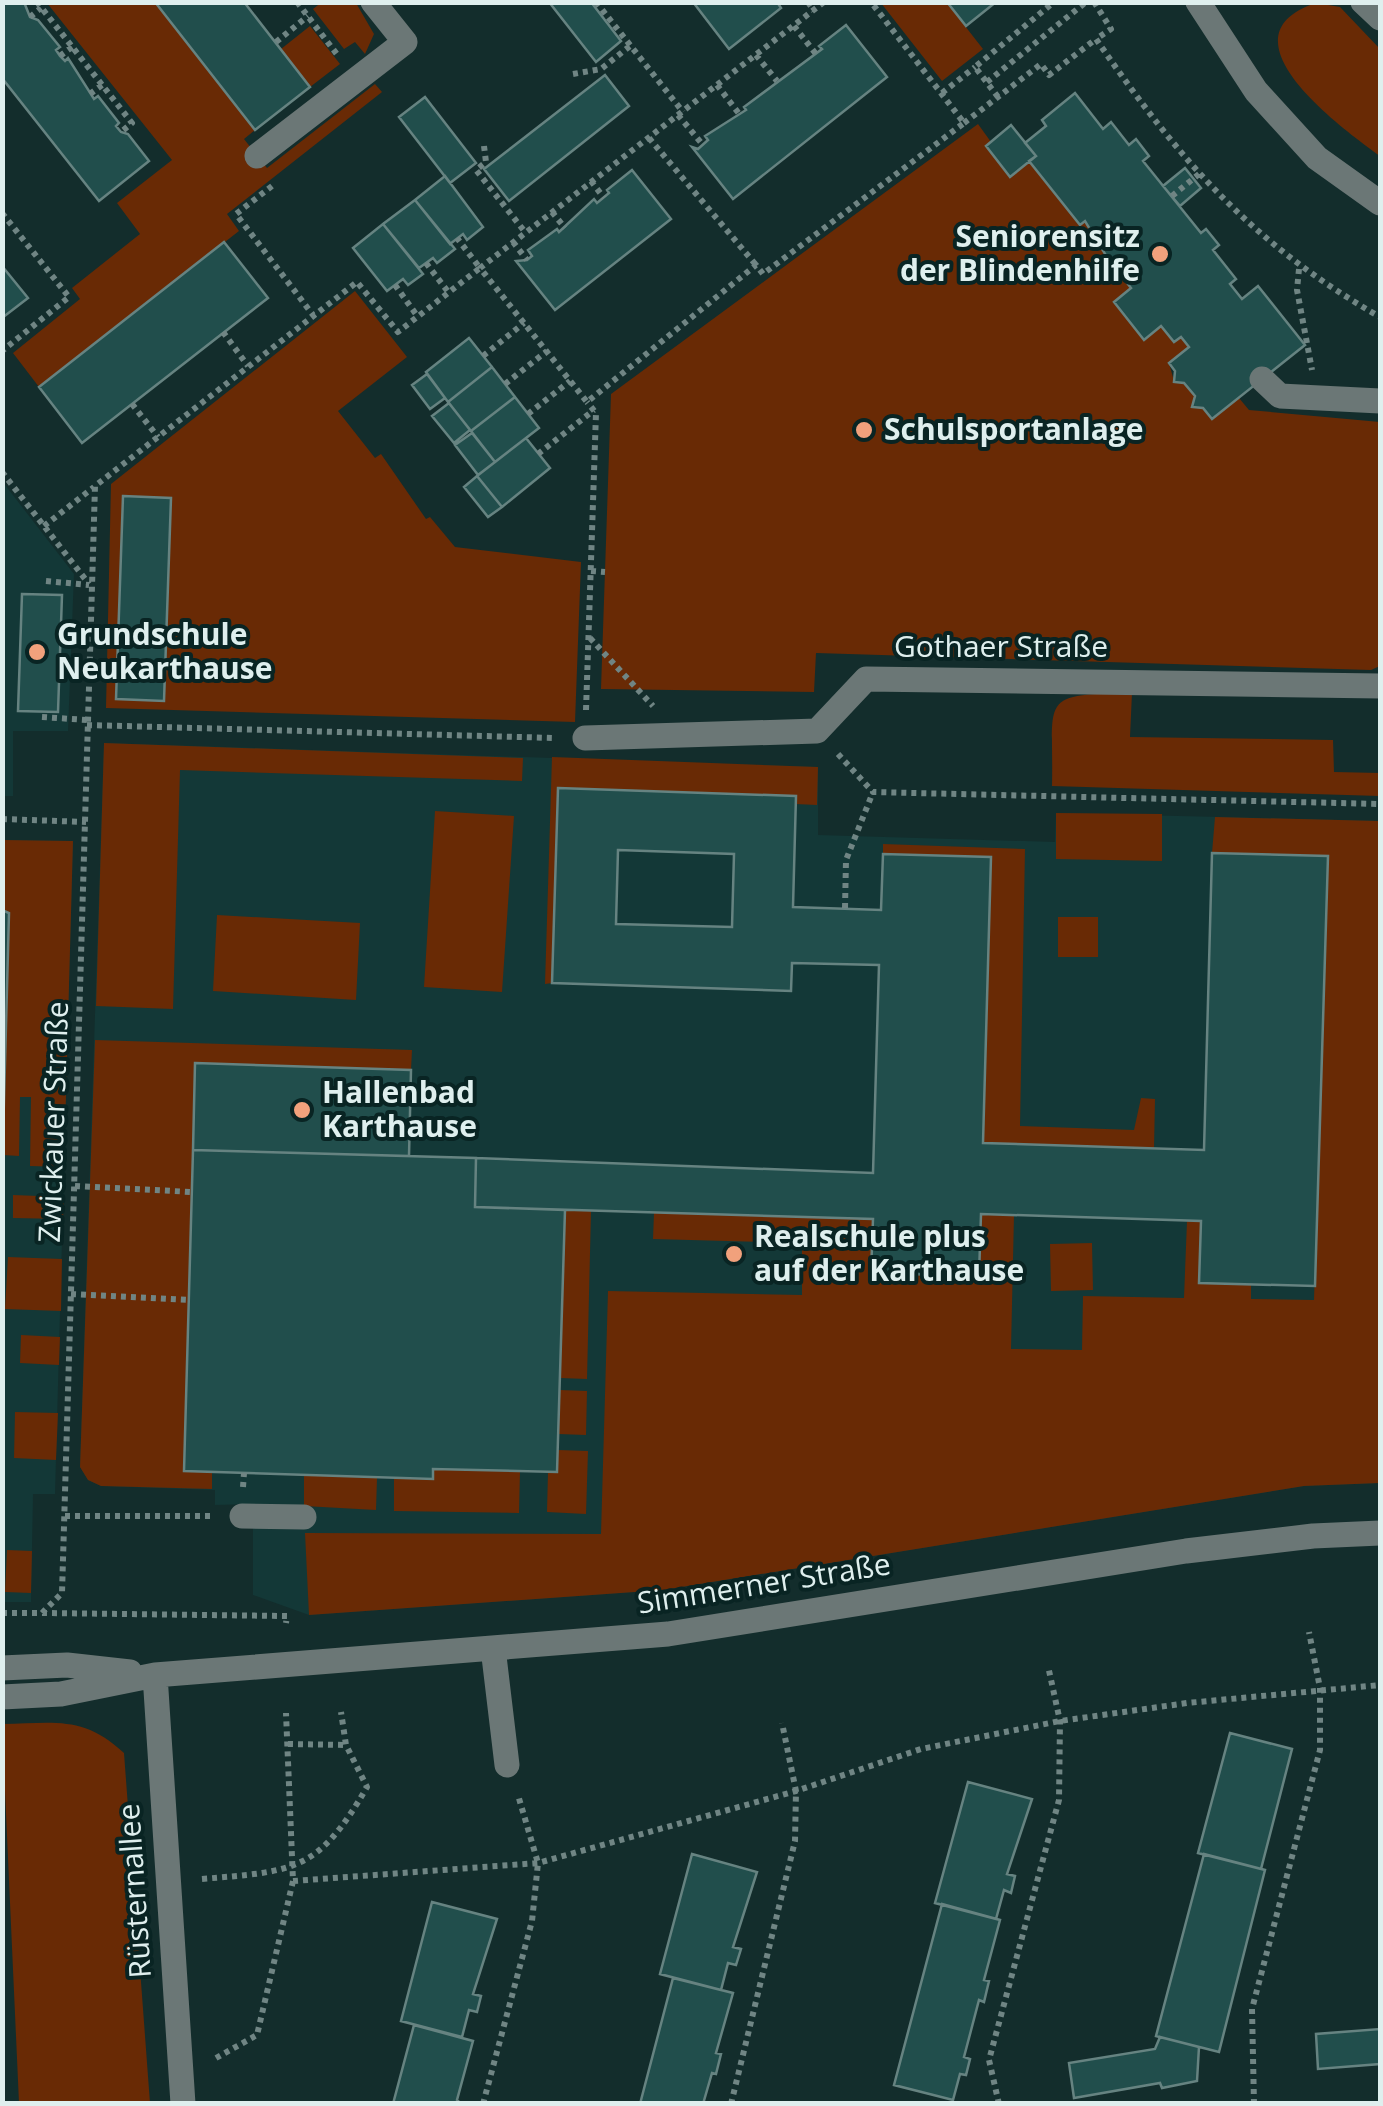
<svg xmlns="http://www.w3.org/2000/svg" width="1383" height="2106" viewBox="0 0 1383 2106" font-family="'Open Sans',sans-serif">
<rect width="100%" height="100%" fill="#132d2c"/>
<path fill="#133837" d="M2,481L74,574L68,731H13V796H2Z
M104,743L818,767V835L1055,842L1056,813L1380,821V1483L1304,1486L663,1590L309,1615L253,1595V1504L215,1505V1490L101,1486L88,1480L80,1467Z
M3,840L73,841L55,1494H33L31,1602H3Z"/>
<path fill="#692a05" d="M322,2L356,3L374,34L365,54L355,42L344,49L313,9Z
M47,3H155L255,130L244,139L267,168L375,84L382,92L227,214L239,231L39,387L13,353L80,299L72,288L140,234L117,203L172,160Z
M881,3H947L983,49L942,81Z
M1316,3L1340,7L1380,49V156C1340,127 1216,36 1316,3Z
M310,26L340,64L310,87L281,49Z
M978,124L991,142L986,146L1010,176L1029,161L1079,224L1085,221L1110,261L1114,258L1128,276L1124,279L1131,288L1144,339L1161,326L1174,342L1181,337L1189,346L1169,363L1174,381L1184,383L1195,396L1193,407L1203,408L1239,398L1249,410L1380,422V666L1371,670L816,653L814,692L601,689L611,394Z
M355,291L407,357L338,411L375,458L381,454L426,519L430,517L455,547L581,562L575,722L106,708L111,484Z
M1132,693L1130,737L1333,740L1334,772L1380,773V796L1052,786C1054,698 1037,694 1132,693Z
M104,743L523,758L522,781L180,770L173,1009L96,1006Z
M552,757L818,767L817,805L795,804L796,796L558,789L552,983L545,984Z
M435,811L514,816L502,992L424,987Z
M1056,813L1162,814V861L1056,859Z
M1215,817L1380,821V1483L1304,1486L663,1590L309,1615L305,1533L601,1534L608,1291L802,1295V1243L653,1239L654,1213L873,1219L871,1273L979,1276L981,1214L1014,1215L1011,1349L1082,1350L1083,1296L1184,1298L1187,1221H1201L1200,1283L1251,1285V1299L1314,1300L1328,857L1212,853Z
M3,840L73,841L64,1167L30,1166L31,1097H20L19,1156L3,1155L9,913L3,910Z
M883,844L1025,849L1020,1126L1134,1130L1141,1098L1155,1099L1154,1149L983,1143L991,858L883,854Z
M217,915L360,923L356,1000L213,991Z
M1058,917H1098V957H1058Z
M95,1040L412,1050L411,1070L196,1063L184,1471L212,1472V1489L101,1486L88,1480L80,1467Z
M13,1195L64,1197L63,1219L13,1218Z
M565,1210L591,1211L587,1379L560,1378Z
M1092,1243L1093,1290L1051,1291L1050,1244Z
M8,1257L62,1259L61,1311L5,1309Z
M21,1335L60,1337L59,1365L20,1363Z
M560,1390L587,1391L586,1435L558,1434Z
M15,1412L58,1413L56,1460L14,1458Z
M558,1450L588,1451L586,1514L547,1512L548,1472H557Z
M433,1469L520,1471L519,1513L394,1511V1478L432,1479Z
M304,1475L377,1478L376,1510L304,1506Z
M7,1550L32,1551L31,1593L5,1592Z
M2,1724C54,1723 84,1715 124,1753L150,2103H19Z"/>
<path fill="#214e4c" stroke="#668381" stroke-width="2.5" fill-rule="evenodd" d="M2,2H24L30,17L38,20L60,47L56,50L60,56L65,61L68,58L94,99L98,96L119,123L116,126L121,132L128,134L149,161L99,201L2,78Z
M155,2H244L310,87L255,130Z
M549,2H591L621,41L596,62Z
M693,2H777L781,8L729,49Z
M947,2H996L966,26Z
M846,25L887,77L733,199L692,147L698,149L708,140L705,136L746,110L744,107L822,49L819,46Z
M605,75L629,106L509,201L484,169Z
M1075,93L1103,129L1111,122L1129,145L1136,139L1149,156L1143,161L1201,233L1206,229L1219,245L1213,250L1236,279L1230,284L1242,299L1258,286L1305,345L1212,419L1203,408L1192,407L1195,396L1184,383L1174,382L1175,371L1169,363L1189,347L1181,337L1174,342L1161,326L1144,340L1114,302L1131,288L1124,279L1128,276L1114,258L1110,262L1085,221L1080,225L1029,161L1036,156L1025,143L1046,126L1042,120Z
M425,97L476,163L450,183L399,117Z
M1011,125L1036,156L1010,177L986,146Z
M1185,168L1201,188L1180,206L1163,186Z
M632,170L671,219L555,310L516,261L527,260L532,256L528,250L557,229L559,232L594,199L597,203L609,193L607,190Z
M445,176L483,227L467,240L463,234L450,244L415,200Z
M415,200L455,249L437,263L433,258L419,268L383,224Z
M383,224L423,274L408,285L403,279L387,291L353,248Z
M224,242L268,298L82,443L39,387Z
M2,266L28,298L2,318Z
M469,338L492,367L448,402L426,372Z
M492,367L515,397L471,431L448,402Z
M427,374L445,398L430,409L412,385Z
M515,397L539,428L495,462L471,431Z
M449,403L470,430L454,443L432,416Z
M472,433L495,462L478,475L455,445Z
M526,438L550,468L502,507L477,476Z
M477,476L502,507L488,517L464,487Z
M123,496L171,498L164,701L116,699Z
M22,594L62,595L58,712L18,711Z
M558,788L796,796L793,907L881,910L883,854L991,857L983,1143L1204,1150L1212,853L1328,856L1315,1286L1199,1283L1201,1221L981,1214L979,1276L871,1273L873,1219L475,1207L476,1158L873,1173L879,965L792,963L791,991L552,983ZM618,850L734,854L732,927L616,924Z
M2,910L9,913L3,1138H2Z
M195,1063L411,1070L409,1156L193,1150Z
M193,1150L476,1158L475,1207L565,1210L557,1472L433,1469V1479L184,1471Z
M1230,1733L1292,1749L1261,1869L1198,1853Z
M968,1782L1032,1799L1007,1874L1015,1876L1011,1893L1004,1890L996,1919L935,1903Z
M692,1854L757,1872L733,1947L741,1949L736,1965L728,1963L721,1990L660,1974Z
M1204,1854L1265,1870L1219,2052L1156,2036Z
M432,1902L497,1919L473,1994L481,1996L477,2012L469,2010L462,2037L401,2021Z
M942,1904L1000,1920L984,1980L989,1981L984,2002L979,2000L964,2057L970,2059L966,2075L960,2074L953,2100L894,2085Z
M673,1978L733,1993L716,2053L721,2054L716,2074L712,2073L703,2104H640Z
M414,2025L473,2041L457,2100L461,2104H393Z
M1380,2029V2064L1318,2069L1316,2034Z
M1160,2037L1199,2047L1197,2081L1162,2088L1160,2083L1074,2098L1069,2063L1155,2049Z"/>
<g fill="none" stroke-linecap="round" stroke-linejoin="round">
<path stroke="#708584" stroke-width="6" stroke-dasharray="5 5" stroke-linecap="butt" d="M37,2L132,123L121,132
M297,2L339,57
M596,2L683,112
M808,2L814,11
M824,2L480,268L587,402L756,265L763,274L964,123L871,2
M1094,2L1111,29L1096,39
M30,17L41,8
M794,26L816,54
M276,42L308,16
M756,55L777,81
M60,56L72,47
M573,74L601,69L630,46
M987,82L1086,2
M717,85L740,115
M942,93L975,67
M90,94L102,85
M998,97L975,67L1054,2
M678,115L703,145
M964,123L1041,64L1049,75L1096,39C1180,161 1251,243 1380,317
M649,138L756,265
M484,146L486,162L476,170L525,232
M591,181L604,198
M272,186L236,214L313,315
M1172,196L1199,174
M552,212L565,228
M2,213L69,297L2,351
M513,242L527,260
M426,263L449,293
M1299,269L1297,290L1312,370
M395,285L418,317
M223,332L248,366
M483,356L524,323
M505,384L547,351
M132,404L158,437
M528,414L570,381
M538,454L594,410
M2,472L89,584
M44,526L94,487
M591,571L605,572
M46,581L89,585
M590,638L653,706
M586,710L596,413L587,402
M42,717L87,720
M87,725L555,738
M838,754L873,792L1380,804
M2,819L86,822
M845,908L846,860L873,792
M75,1186L192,1192
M71,1294L189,1300
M243,1487L244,1473
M65,1516H213
M2,1613H42L62,1593L95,486L357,282L398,332L480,268L457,238
M42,1613L287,1616L286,1623
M288,1744L346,1745
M202,1879C295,1871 318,1872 367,1787L346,1745L341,1712
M293,1881L538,1863L796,1791L921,1749L1060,1721L1187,1703L1380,1685
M216,2058L257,2035L293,1881L286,1713
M483,2104L532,1921L538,1863L518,1795
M731,2104L795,1841L796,1791L782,1723
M999,2104L989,2060L1059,1800L1060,1721L1048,1666
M1254,2104L1252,2009L1320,1750V1688L1309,1632"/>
<path stroke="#6b7776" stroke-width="25" d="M1198,2L1256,91L1317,158L1380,203
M1363,2L1380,18
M257,156L405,42L373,2
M1262,379L1280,396L1380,401
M585,738L817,731L866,679L1380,686
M242,1516L304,1517
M493,1648L507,1765
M2,1668L67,1665L130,1672
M155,1675L183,2104
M2,1697L61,1694L155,1675L668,1634L1186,1551L1313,1536L1380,1533"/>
</g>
<g fill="#f1a17c" stroke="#092423" stroke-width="4">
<circle cx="1160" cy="254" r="10"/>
<circle cx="864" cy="430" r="10"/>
<circle cx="37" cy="652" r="10"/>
<circle cx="302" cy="1110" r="10"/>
<circle cx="734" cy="1254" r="10"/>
</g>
<g text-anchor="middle" stroke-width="8" stroke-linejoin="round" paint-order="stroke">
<g font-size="30" font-weight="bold" fill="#dfefee" stroke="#092423" text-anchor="start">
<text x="1140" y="247" text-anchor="end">Seniorensitz<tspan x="1140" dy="34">der Blindenhilfe</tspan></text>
<text x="884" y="440">Schulsportanlage</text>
<text x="57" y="645">Grundschule<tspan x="57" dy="34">Neukarthause</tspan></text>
<text x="322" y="1103">Hallenbad<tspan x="322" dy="34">Karthause</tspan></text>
<text x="754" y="1247">Realschule plus<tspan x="754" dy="34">auf der Karthause</tspan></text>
</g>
<g font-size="30" fill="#dfefee" stroke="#092423">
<text x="1001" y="657">Gothaer Straße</text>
<text transform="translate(54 1122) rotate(-88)" y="10">Zwickauer Straße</text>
<text transform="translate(764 1584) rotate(-9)" y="10">Simmerner Straße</text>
<text transform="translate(135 1891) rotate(-94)" y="10">Rüsternallee</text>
</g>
</g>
<rect width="1383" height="2106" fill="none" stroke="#dfefee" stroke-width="10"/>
</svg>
